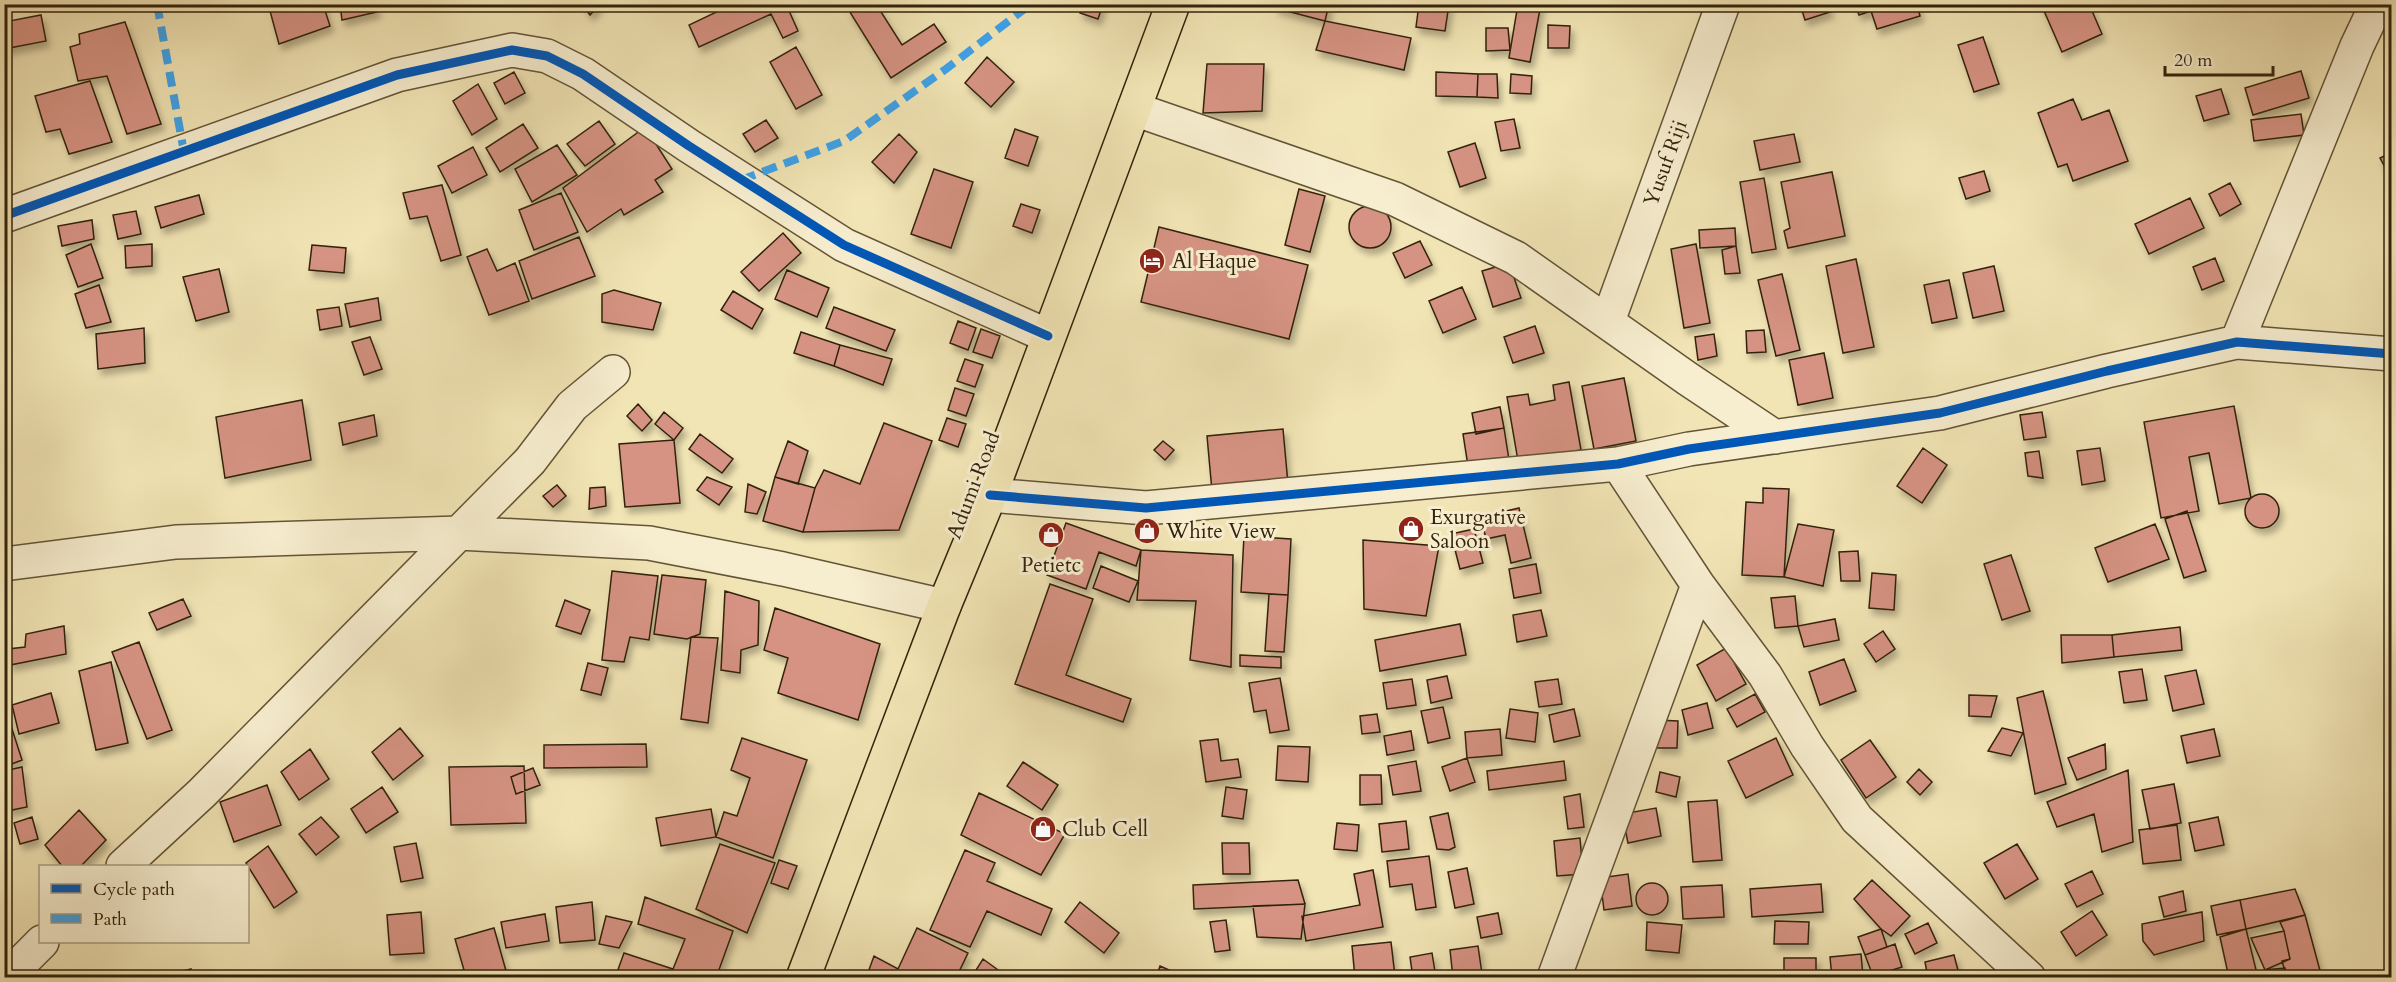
<svg xmlns="http://www.w3.org/2000/svg" width="2396" height="982" viewBox="0 0 2396 982" font-family="Cardo,serif">
<defs>
<filter id="shadow"><feDropShadow dx="3.5" dy="6" stdDeviation="3" flood-color="#0004"/></filter>
</defs>
<rect width="100%" height="100%" fill="#f2e5b5"/>
<filter id="stains"><feTurbulence type="fractalNoise" baseFrequency=".00333" numOctaves="4"/><feColorMatrix values="0 0 0 0 .2 0 0 0 0 .09 0 0 0 0 .02 0 0 0 .5 -.17"/></filter>
<radialGradient id="worn" r=".72"><stop offset=".6" stop-color="#630" stop-opacity="0"/><stop offset="1" stop-color="#630" stop-opacity=".3"/></radialGradient>
<path fill="#d69383" stroke="#33230b" stroke-width="1.5" filter="url(#shadow)" d="M292,4H323L330,26L279,44L270,11Z
M340,4H375L377,12L342,20Z
M582,4H600L590,15Z
M733,4H786L798,31L783,38L771,14L699,47L689,25Z
M855,4H876L902,45L934,24L946,42L891,78L848,9Z
M1082,4H1103L1098,19L1080,13Z
M1276,4H1329L1325,21L1275,8Z
M1419,4H1449L1445,31L1416,27Z
M1518,4H1541L1530,62L1509,58Z
M1800,4H1828L1830,12L1805,20Z
M1855,4H1917L1920,16L1877,29L1871,11L1859,15Z
M2041,4H2089L2102,34L2062,52Z
M41,15L46,41L4,49V22Z
M1325,21L1411,38L1404,70L1316,50Z
M125,22L161,124L127,134L107,76L78,81L70,47L80,44L79,34Z
M1548,25L1570,26L1569,48H1548Z
M1486,28H1508L1510,50L1486,51Z
M1983,37L1999,84L1974,92L1958,45Z
M796,47L822,95L796,109L770,62Z
M987,57L1014,82L991,107L965,83Z
M1207,64H1264L1262,111L1203,113Z
M2301,71L2309,98L2253,115L2245,88Z
M514,72L525,93L505,104L494,83Z
M1436,72L1478,74L1477,97L1436,96Z
M1478,74H1497L1498,98L1477,97Z
M1511,74L1532,76L1531,94L1510,93Z
M90,81L112,142L69,154L60,129L46,132L35,96Z
M478,84L497,119L472,135L453,101Z
M2221,89L2229,114L2204,121L2196,96Z
M2073,99L2082,120L2109,110L2128,161L2073,181L2067,164L2058,167L2038,113Z
M2301,114L2304,135L2254,141L2251,120Z
M1514,119L1520,148L1501,151L1495,122Z
M766,120L778,138L755,152L743,134Z
M599,121L615,144L585,166L567,144Z
M523,124L538,148L500,172L486,148Z
M645,127L672,169L655,180L663,192L624,215L621,209L587,232L563,188Z
M1015,129L1038,137L1028,166L1005,158Z
M899,134L917,152L894,183L872,162Z
M1794,134L1800,162L1760,170L1754,141Z
M1475,143L1486,178L1460,187L1448,152Z
M557,145L577,175L532,202L515,169Z
M473,147L487,175L452,193L438,166Z
M2392,152V180L2380,158Z
M934,169L973,182L951,248L911,234Z
M1984,171L1990,191L1966,199L1959,178Z
M1832,172L1845,236L1788,248L1784,231L1790,228L1781,182Z
M1764,178L1776,249L1752,253L1740,182Z
M2230,183L2241,204L2220,216L2209,194Z
M442,185L461,255L441,261L427,216L410,219L403,193Z
M1299,189L1325,196L1310,252L1285,245Z
M561,193L578,232L534,250L519,210Z
M199,195L204,214L161,228L155,207Z
M2190,198L2204,228L2149,254L2135,224Z
M1021,204L1040,210L1032,233L1013,226Z
M1349 227a21 21 0 1 1 42 0a21 21 0 1 1-42 0Z
M136,211L141,234L118,239L113,215Z
M92,220L94,239L62,246L58,226Z
M1159,227L1308,265L1289,339L1141,302Z
M1735,228L1736,246L1700,248L1699,230Z
M783,233L801,253L759,291L741,272Z
M579,237L595,276L532,299L519,261Z
M1420,241L1432,265L1405,278L1393,253Z
M91,244L103,278L78,287L66,255Z
M152,244V266L126,268L125,246Z
M1696,244L1710,323L1684,328L1671,249Z
M312,245L346,248L344,273L309,270Z
M1736,246L1740,273L1725,274L1722,250Z
M487,249L497,271L515,263L529,301L489,315L467,257Z
M2215,258L2224,281L2202,290L2193,267Z
M1856,259L1874,347L1843,353L1826,266Z
M1509,263L1521,298L1493,307L1482,271Z
M1994,266L2004,311L1973,318L1963,273Z
M219,269L229,312L196,321L183,277Z
M787,270L829,288L817,317L775,299Z
M1782,274L1800,350L1776,356L1758,280Z
M1949,280L1957,318L1932,323L1924,285Z
M99,285L111,322L86,328L75,294Z
M1462,287L1476,319L1443,333L1429,301Z
M614,290L661,303L653,330L602,322V294Z
M733,291L763,309L752,329L721,310Z
M378,298L381,320L350,327L345,304Z
M339,307L342,326L320,330L317,310Z
M834,307L895,330L886,351L826,328Z
M958,321L976,328L968,350L950,343Z
M1535,326L1544,353L1513,363L1504,337Z
M144,328L145,363L98,369L96,334Z
M981,329L1000,336L992,358L973,352Z
M1764,330L1766,352L1747,353L1746,331Z
M801,332L840,345L834,366L794,353Z
M1714,334L1717,356L1698,360L1695,337Z
M370,337L382,369L364,375L352,342Z
M840,345L892,359L883,385L834,366Z
M1824,353L1833,398L1798,405L1789,360Z
M965,359L983,365L975,387L957,381Z
M1624,378L1636,441L1594,449L1582,386Z
M1569,382L1581,450L1518,461L1507,397L1528,394L1530,405L1555,400L1553,385Z
M955,388L974,394L966,416L948,410Z
M302,400L311,460L225,478L216,417Z
M638,404L652,420L642,431L627,416Z
M2234,406L2251,498L2219,504L2209,453L2189,457L2199,511L2161,518L2144,422Z
M1500,407L1504,428L1476,434L1472,413Z
M664,412L683,428L674,440L655,424Z
M2042,412L2046,437L2024,440L2020,415Z
M374,415L377,436L343,445L339,423Z
M947,418L966,424L958,447L939,440Z
M884,423L932,441L899,530L803,532L815,488L824,470L860,484Z
M1504,428L1509,460L1468,466L1463,434Z
M1283,429L1288,484L1212,491L1207,436Z
M700,434L733,459L722,473L689,449Z
M674,440L680,503L625,507L619,444Z
M788,441L808,451L798,484L775,477Z
M1163,441L1174,450L1165,460L1154,450Z
M1923,448L1947,465L1922,503L1897,486Z
M2100,448L2105,481L2082,485L2077,451Z
M2039,451L2043,478L2028,476L2025,453Z
M707,477L732,487L719,505L697,490Z
M775,477L815,488L803,532L763,521Z
M748,484L766,492L757,514L745,512Z
M557,485L566,496L553,507L543,496Z
M605,487L606,506L589,509L590,488Z
M1763,488L1789,489L1784,577L1742,575L1746,502L1763,503Z
M2245 511a17 17 0 1 1 34 0a17 17 0 1 1-34 0Z
M1519,508L1531,558L1511,563L1505,535L1486,539L1481,517Z
M2187,511L2206,571L2184,578L2165,519Z
M1066,523L1141,550L1136,566L1099,552L1086,589L1047,575Z
M1798,524L1834,530L1823,586L1784,577Z
M2155,524L2169,559L2108,582L2095,548Z
M1474,529L1483,563L1460,569L1451,534Z
M1244,536L1291,539L1288,595L1241,592Z
M1363,540L1439,546L1426,616L1364,609Z
M1141,550L1233,555L1231,667L1190,660L1196,601L1137,600Z
M1858,551L1860,581H1841L1839,552Z
M2011,555L2030,611L2002,620L1984,564Z
M1536,564L1541,593L1514,598L1509,569Z
M1101,566L1138,581L1129,602L1093,588Z
M612,571L658,576L649,640L630,637L624,662L602,660Z
M1872,573L1896,575L1894,610L1869,608Z
M662,575L706,580L700,634L687,639L654,634Z
M1050,584L1093,599L1066,675L1131,699L1123,722L1015,684Z
M725,591L759,601L758,645L741,650L740,673L721,670Z
M1269,594L1288,595L1284,652L1265,651Z
M1795,596L1798,626L1775,628L1771,598Z
M183,599L191,616L157,630L149,613Z
M565,600L590,610L581,634L556,626Z
M775,608L880,644L858,720L778,693L788,658L764,650Z
M1541,610L1547,636L1517,642L1513,615Z
M1835,619L1839,640L1804,647L1798,626Z
M1460,624L1466,655L1380,671L1375,640Z
M64,626L66,654L10,665L8,649L25,647L26,634Z
M2180,627L2182,650L2114,657L2112,635Z
M1883,631L1895,649L1876,662L1864,644Z
M2061,635H2112L2114,657L2062,663Z
M691,637L718,638L708,723L681,719Z
M139,642L172,730L147,739L112,652Z
M1726,648L1746,684L1716,701L1697,665Z
M1240,655L1281,657V668L1240,666Z
M1844,659L1856,691L1820,705L1809,672Z
M111,662L128,743L96,750L79,671Z
M588,663L608,668L601,695L581,690Z
M2142,669L2147,700L2124,703L2119,672Z
M2196,670L2204,704L2173,711L2165,676Z
M1447,676L1452,698L1431,703L1427,680Z
M1280,678L1289,730L1270,733L1266,710L1254,712L1249,683Z
M1412,679L1416,705L1387,709L1383,683Z
M1558,679L1562,704L1539,707L1535,682Z
M2043,691L2066,784L2035,794L2017,698Z
M51,693L59,723L19,734L12,705Z
M1755,694L1765,712L1737,727L1727,709Z
M1969,695L1997,696L1991,717L1969,716Z
M1707,703L1713,728L1688,735L1682,710Z
M4,704L22,760L4,767Z
M1443,707L1450,738L1428,743L1421,711Z
M1510,709L1538,713L1535,742L1506,738Z
M1574,709L1580,736L1554,742L1549,715Z
M1377,714L1380,732L1362,734L1360,716Z
M1656,720L1678,721L1677,748H1656Z
M400,728L423,756L393,780L372,752Z
M2002,728L2023,733L2011,756L1988,751Z
M1500,729L1502,755L1467,758L1465,732Z
M2214,729L2220,756L2187,763L2181,736Z
M1411,731L1414,750L1387,755L1384,736Z
M742,738L807,760L773,858L716,837L724,812L737,816L750,778L731,770Z
M1776,738L1793,775L1746,798L1728,761Z
M1218,739L1221,761L1238,759L1241,777L1206,782L1200,741Z
M1870,740L1896,777L1866,798L1841,760Z
M646,744L647,767L544,768V745Z
M2105,744L2106,769L2077,780L2068,758Z
M1278,746L1310,747L1308,782L1276,780Z
M310,749L329,779L299,800L281,772Z
M1467,758L1475,782L1450,791L1442,767Z
M1416,761L1421,791L1393,795L1388,766Z
M1564,761L1566,780L1489,790L1487,771Z
M1023,762L1058,785L1042,810L1007,786Z
M524,766L526,823L451,825L449,767Z
M22,767L27,807L7,811L4,798V771Z
M533,768L540,785L516,794L511,777Z
M1919,769L1932,782L1920,795L1907,782Z
M2128,770L2133,842L2102,852L2094,814L2057,827L2047,802Z
M1660,772L1680,777L1676,797L1656,792Z
M1360,775H1381L1382,804L1360,805Z
M2174,784L2181,823L2150,829L2142,790Z
M267,785L281,825L234,842L220,802Z
M382,787L398,812L366,833L351,809Z
M1226,787L1247,790L1243,819L1222,816Z
M979,793L1065,834L1041,875L961,835Z
M1580,794L1584,827L1568,829L1564,797Z
M1717,800L1722,860L1693,862L1688,802Z
M1656,808L1661,836L1628,843L1622,814Z
M711,809L716,837L661,846L656,818Z
M79,810L106,840L81,866H62L45,845Z
M1448,813L1455,847L1449,850L1437,849L1430,817Z
M32,817L38,839L20,844L14,823Z
M321,817L339,837L316,855L299,834Z
M2218,817L2224,845L2195,851L2189,823Z
M1406,821L1409,849L1382,852L1379,824Z
M1337,823L1359,825L1357,851L1334,849Z
M2177,825L2181,860L2143,864L2139,830Z
M1580,838L1583,874L1557,876L1554,841Z
M416,843L423,878L401,882L394,847Z
M1222,843H1249L1250,874H1223Z
M720,844L775,863L747,933L696,909Z
M2017,844L2038,879L2005,899L1984,863Z
M268,846L297,892L274,908L246,863Z
M965,850L995,863L987,881L1052,909L1041,935L987,911L970,947L930,930Z
M1429,856L1436,907L1416,910L1412,884L1390,887L1387,861Z
M779,860L797,866L788,889L771,883Z
M1467,868L1474,904L1455,908L1448,872Z
M1373,870L1383,927L1306,941L1302,916L1360,905L1354,874Z
M2092,871L2103,894L2077,907L2065,884Z
M1628,874L1632,906L1604,910L1600,878Z
M1298,880L1305,904L1194,909L1193,885Z
M1872,880L1910,916L1891,936L1881,929L1854,899Z
M1636 899a16 16 0 1 1 32 0a16 16 0 1 1-32 0Z
M1821,884L1823,912L1752,917L1750,889Z
M1722,885L1724,917L1683,919L1681,887Z
M2295,889L2305,915L2246,929L2240,900Z
M2183,891L2186,911L2164,917L2159,897Z
M645,897L733,931L716,978H615L624,953L673,969L685,939L638,924Z
M2240,900L2246,929L2217,935L2211,906Z
M592,902L595,940L560,943L556,907Z
M1080,902L1119,933L1104,953L1065,922Z
M1305,904L1301,939L1257,937L1253,906Z
M2092,911L2107,935L2076,956L2061,932Z
M421,912L424,953L390,955L387,915Z
M2202,912L2204,941L2154,955L2143,941L2142,924Z
M1498,913L1502,934L1481,938L1477,917Z
M545,914L549,941L506,948L501,922Z
M2305,915L2322,978H2287L2282,961L2290,959L2284,931L2280,922Z
M606,916L632,922L619,948L599,944Z
M1226,920L1230,950L1215,952L1210,922Z
M1775,921L1809,922L1808,944H1774Z
M1647,922L1682,925L1679,953L1646,950Z
M1928,923L1937,943L1915,954L1905,934Z
M494,928L508,978H460L458,972L464,970L455,939Z
M917,928L968,953L956,978H866L874,956L898,969Z
M1881,929L1887,947L1865,955L1858,937Z
M2246,929L2258,978H2229L2220,937Z
M2284,931L2290,959L2265,970L2251,938Z
M1391,942L1395,976L1355,978L1352,946Z
M1895,944L1902,967L1873,976L1865,955Z
M1478,946L1482,974L1453,978L1450,950Z
M1432,953L1436,978H1413L1410,957Z
M1861,954L1863,977L1832,978L1830,957Z
M1954,955L1960,978H1928L1925,962Z
M1784,958H1816V978H1784Z
M983,959L1009,978H971Z
M1160,966L1187,978H1156Z
M2285,968L2287,978H2266L2265,970Z
M191,969L192,978H155Z"/>
<g fill="none" stroke-linecap="round" stroke-linejoin="round">
<g stroke="#635436" stroke-width="36">
<path id="minor" d="M1134,109L1395,199L1516,258L1688,379L1775,437
M4,216L397,75L512,50L547,56L583,74L689,146L844,245L1048,336
M1608,321L1723,4
M2237,342L2357,46L2377,4
M1618,464L1698,585L1765,675L1807,746L1857,819L2029,978
M990,495L1146,508L1618,464L1689,449L1940,413L2107,371L2237,342L2392,354
M4,564L176,542L459,533L649,543L783,569L944,606
M123,866L202,793L530,461L572,406L613,372
M6,978L42,942
M1554,978L1698,585"/>
</g>
<g stroke="#33230b" stroke-width="36">
<path id="major" d="M803,978L944,606L990,495L1173,4"/>
</g>
<use href="#minor" stroke="#f7eecf" stroke-width="33"/>
<use href="#major" stroke="#f2e5b5" stroke-width="33"/>
<path stroke="#3ea2e9" stroke-width="8" stroke-dasharray="15 8" stroke-linecap="butt" d="M157,4L184,152
M741,180L844,141L946,69L1031,4"/>
<g stroke="#f7eecf" stroke-width="13">
<path id="cycleway" d="M4,216L397,75L512,50L547,56L583,74L689,146L844,245L1048,336
M990,495L1146,508L1618,464L1689,449L1940,413L2107,371L2237,342L2392,354"/>
</g>
<use href="#cycleway" stroke="#0057b8" stroke-width="9"/>
</g>
<defs>
<g id="hotel-disc" transform="scale(1.35)"><circle r="9.5" fill="#8f2418" stroke="#f7eecf"/><path d="M-6-4.5h1.5V1H6V5H4.5V3h-9V5H-6ZM-4 0a1.8 1.8 0 1 1 3.6 0ZM.5 0V-2.5h3Q6-2.5 6 0Z" fill="#fff"/></g>
<g id="shop-disc" transform="scale(1.35)"><circle r="9.5" fill="#8f2418" stroke="#f7eecf"/><path d="M-5-2.5h2.3a2.7 3.5 0 0 1 5.4 0H5L5.5 6h-11ZM-1.5-2.5h3a1.5 2.3 0 0 0-3 0Z" fill="#fff"/></g>
</defs>
<g fill-rule="evenodd">
<use href="#hotel-disc" x="1152" y="261"/>
<use href="#shop-disc" x="1411" y="529"/>
<use href="#shop-disc" x="1147" y="531"/>
<use href="#shop-disc" x="1051" y="535"/>
<use href="#shop-disc" x="1043" y="829"/>
</g>
<g text-anchor="middle" stroke-width="6" stroke-linejoin="round" paint-order="stroke">
<g font-size="21" fill="#33230b" stroke="#f7eecf">
<text transform="translate(1665 163) rotate(-70)" y="7">Yusuf Riji</text>
<text transform="translate(973 485) rotate(-69)" y="7">Adumi Road</text>
</g>
<g font-size="21" fill="#33230b" stroke="#f7eecf" text-anchor="start">
<text x="1172" y="268">Al Haque</text>
<text x="1430" y="524">Exurgative<tspan x="1430" dy="24">Saloon</tspan></text>
<text x="1166" y="538">White View</text>
<text x="1051" y="572" text-anchor="middle">Petietc</text>
<text x="1062" y="836">Club Cell</text>
</g>
</g>
<rect width="2396" height="982" fill="none" stroke="#f2e5b5" stroke-width="24"/>
<rect x="6" y="6" width="2384" height="970" fill="none" stroke="#33230b" stroke-width="3"/>
<rect x="12" y="12" width="2372" height="958" fill="none" stroke="#33230b" stroke-width="1.5"/>
<rect x="39" y="865" width="210" height="78" fill="#f7eecf" stroke="#a99d81" stroke-width="1.5"/>
<rect x="51" y="884" width="30" height="9" fill="#0057b8" stroke="#a99d81" stroke-width="1.5"/>
<text x="93" y="895" font-size="18" fill="#33230b">Cycle path</text>
<rect x="51" y="914" width="30" height="9" fill="#3ea2e9" stroke="#a99d81" stroke-width="1.5"/>
<text x="93" y="925" font-size="18" fill="#33230b">Path</text>
<path d="M2165 66v9h108v-9" fill="none" stroke="#33230b" stroke-width="3"/>
<text x="2174" y="66" font-size="18" fill="#33230b" stroke="#f7eecf" stroke-width="4.5" paint-order="stroke">20 m</text>
<rect width="100%" height="100%" filter="url(#stains)"/>
<rect width="100%" height="100%" fill="url(#worn)"/>
</svg>
